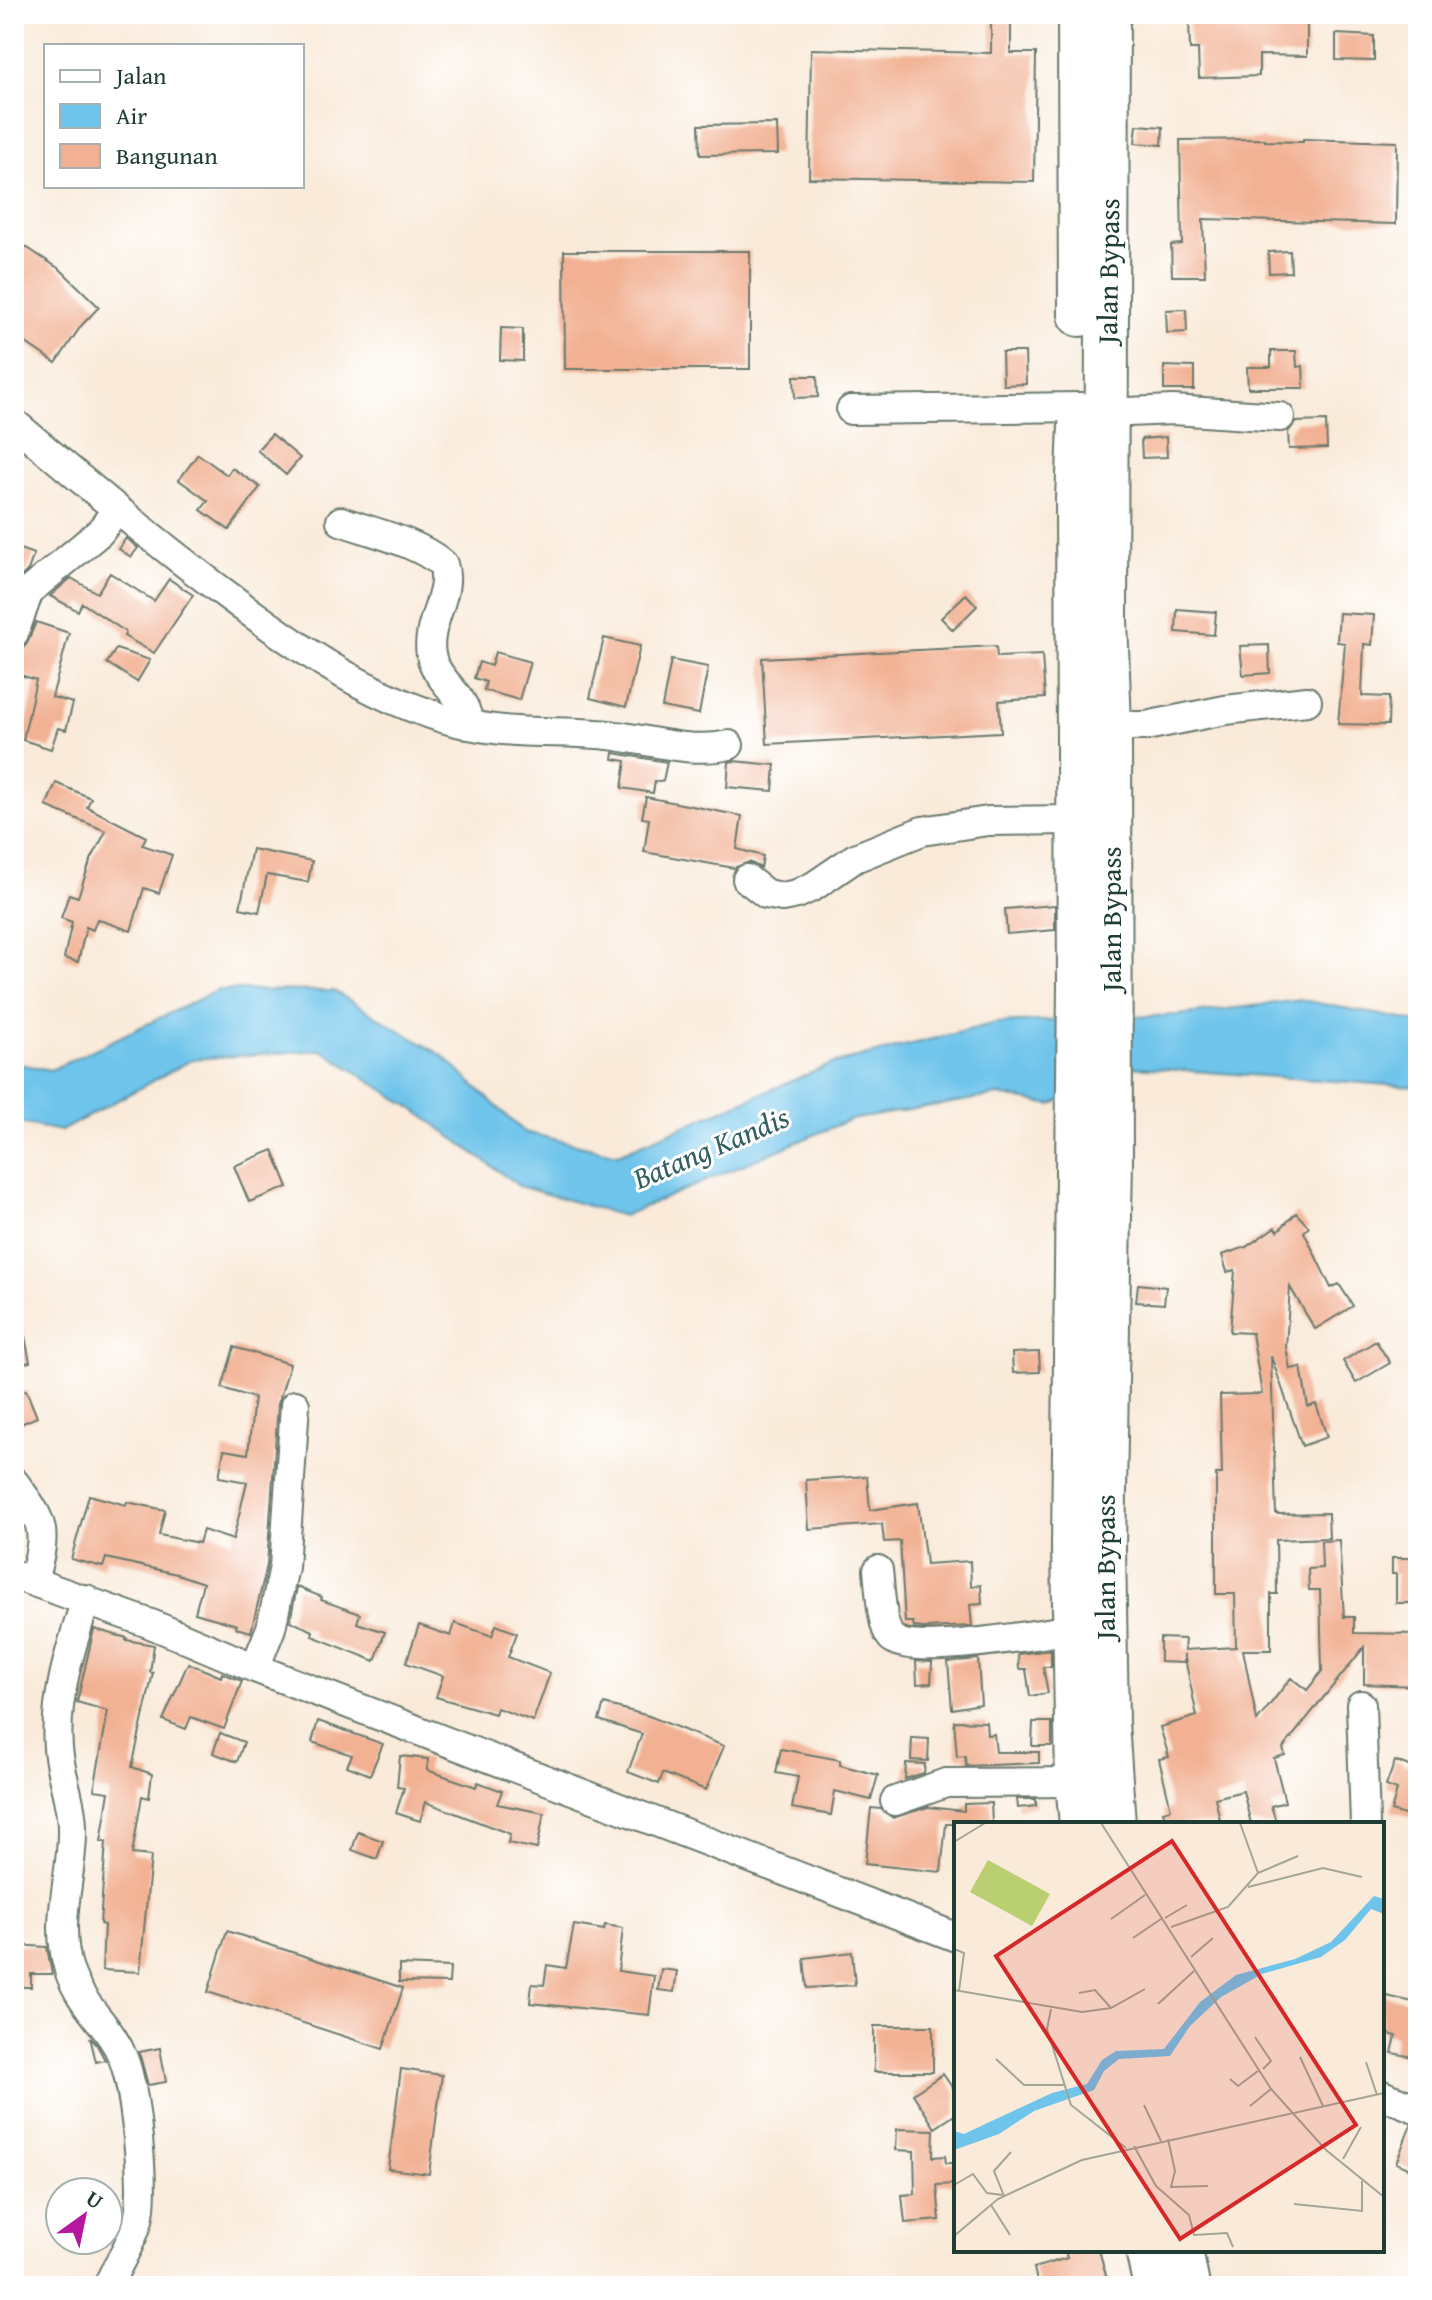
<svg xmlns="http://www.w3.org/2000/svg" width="1432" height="2300" viewBox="0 0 1432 2300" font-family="'Gentium Book Plus',serif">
<rect width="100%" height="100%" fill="#fff"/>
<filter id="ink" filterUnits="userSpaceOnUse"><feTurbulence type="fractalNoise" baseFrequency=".0125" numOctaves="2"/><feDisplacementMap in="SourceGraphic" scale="16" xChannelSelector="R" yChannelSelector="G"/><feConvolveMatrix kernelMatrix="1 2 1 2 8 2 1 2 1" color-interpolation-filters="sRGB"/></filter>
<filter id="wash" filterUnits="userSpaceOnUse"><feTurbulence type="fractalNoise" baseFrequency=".006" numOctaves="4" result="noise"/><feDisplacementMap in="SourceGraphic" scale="32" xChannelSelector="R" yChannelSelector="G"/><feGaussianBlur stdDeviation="1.8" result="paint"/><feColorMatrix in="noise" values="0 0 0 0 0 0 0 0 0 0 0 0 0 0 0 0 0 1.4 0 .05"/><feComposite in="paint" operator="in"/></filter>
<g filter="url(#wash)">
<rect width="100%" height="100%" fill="#f9ead9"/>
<path fill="#6ec4eb" stroke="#468090" stroke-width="2" d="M218,990L334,991L443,1056L524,1132L618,1154L832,1064L996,1023L1178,1015L1302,1000L1418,1022V1087L1135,1067L1051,1105L999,1095L849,1120L623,1216L519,1186L415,1110L322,1050L193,1059L61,1131L14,1122V1063L51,1070Z"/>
<g id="blocks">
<path fill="#f2b193" d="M1262,18L1307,21V56L1259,55V76L1199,78L1198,49H1190L1189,21Z
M991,22H1011V53H1036L1034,182L809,178L811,49L991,53Z
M1336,34L1374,36V61L1336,60Z
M777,124L778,154L700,155L699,125Z
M1137,125L1163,127L1162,145L1135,143Z
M1265,139V141L1303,142V139L1397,142L1396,224L1203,219L1205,276H1172L1171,245L1182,244L1180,140Z
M14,239L61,270L99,307L81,326L56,363L14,335Z
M564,251H750V369H565Z
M1290,251L1291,272L1269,273L1268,252Z
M1186,309L1187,332L1167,333L1166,310Z
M501,328L523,329V361L500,360Z
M1271,351H1296L1297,367L1303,366L1304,388H1248L1247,367H1271Z
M1002,352H1025L1026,384L1003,385Z
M1164,366L1194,367V390H1164Z
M794,376H817L818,397L795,398Z
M1326,421L1327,448L1289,449L1288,432L1296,422Z
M272,434L300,458L286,475L257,450Z
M1166,437L1167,457L1142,458L1141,439Z
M198,454L227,475L232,468L260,487L229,530L201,510L208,501L179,480Z
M126,538L138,548L131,557L119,549Z
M14,547L34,554L28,570L14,584Z
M110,573L154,601L169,579L193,595L154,653L124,636L126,632L82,603L78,611L50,596L71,578L97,593Z
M966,594L977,606L953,630L941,618Z
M1177,609L1216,612L1214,635L1176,632Z
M1339,613L1374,615L1372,645L1364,644L1362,696L1389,697L1388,725L1338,724L1345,643L1337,642Z
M36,622L69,633L52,697L73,703L66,730L58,728L51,749L23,740L36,680L14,673V651L26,645Z
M604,638L640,646L626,707L590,698Z
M1269,645L1270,673L1243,675L1240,646Z
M996,646L997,657L1042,655L1045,698L999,701L1001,732L767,744L762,658Z
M116,649L150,660L137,682L107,663Z
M495,652L530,662L519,700L484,690L486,682L474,678L479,662L491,666Z
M671,660L708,667L699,714L662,707Z
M614,753L667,762L663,781H655L653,793L622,788L626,761L613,759Z
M733,761L775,765L773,791L727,787L729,762Z
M56,783L91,798L87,807L146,837L142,845L172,855L159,893L144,888L131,931L97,919L93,930L86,927L78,962L64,958L72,922L61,918L69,894L78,897L90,862L106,831L46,806Z
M646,797L742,816L737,849L763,856L761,868L749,862L734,868L644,852L649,819L642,818Z
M252,849L312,861L308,882L267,875L259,912L240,908Z
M1055,905V930L1007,934L1005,909Z
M273,1150L288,1187L249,1202L234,1166Z
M1296,1213L1309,1227L1304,1232L1331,1288L1339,1284L1353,1306L1315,1329L1290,1287L1286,1347L1290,1369L1301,1367L1308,1407L1316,1404L1327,1437L1302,1446L1271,1356L1276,1514L1328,1513L1329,1538L1276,1540L1277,1594H1271V1650H1243L1257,1721L1291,1678L1307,1690L1322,1671L1320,1590H1309L1308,1569L1322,1568L1321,1541L1339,1540L1344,1617H1354V1633L1418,1634V1686L1364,1684V1647L1283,1748L1285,1755L1274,1758L1285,1802L1271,1806L1277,1824H1251L1243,1791L1215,1798L1221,1824H1166L1163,1811L1171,1809L1159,1759L1169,1757L1160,1727L1197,1716L1184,1654V1663L1160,1662V1638L1185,1639L1184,1650L1236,1647L1235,1594H1216V1474H1222L1220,1395L1262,1394L1252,1333L1230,1332L1235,1270L1227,1272L1222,1255L1246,1247L1275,1227L1278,1231Z
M1138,1284L1166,1287L1164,1304L1136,1302Z
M21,1317L30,1362L14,1365V1318Z
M1376,1341L1390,1363L1356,1383L1343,1361Z
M234,1347L290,1364L278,1404L267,1565L251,1632L236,1628L237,1625L195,1613L203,1583L177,1574L106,1558L103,1567L71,1559L89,1495L126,1505L127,1502L165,1510L159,1535L199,1543L203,1530L233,1540L247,1482L219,1477L224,1450L248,1454L254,1398L222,1388Z
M1039,1352L1040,1372L1013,1373L1012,1353Z
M26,1390L37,1417L14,1427V1395Z
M867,1476L870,1510L918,1503L926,1564L970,1561L971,1586L981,1585L982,1604L970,1605L972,1626L924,1628L914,1627L913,1622H905L900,1541L884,1542L882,1524L809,1529L806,1480Z
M1392,1558H1418V1603H1396V1574H1392Z
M297,1587L322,1597L321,1600L360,1614L357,1623L385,1632L375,1661L312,1636L313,1631L290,1621Z
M455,1623L492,1636L496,1625L517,1633L508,1657L550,1673L533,1721L497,1708L495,1714L436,1697L443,1676L406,1663L419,1625L451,1636Z
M94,1629L127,1638L126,1640L154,1645L150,1672L153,1673L132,1767L152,1774L149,1798L142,1796L132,1854L151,1856L140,1972L102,1970L104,1925L100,1924L106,1842H101L109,1792L94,1790L108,1711L77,1702Z
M1051,1650V1667H1043L1048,1693L1030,1696L1026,1669H1019L1018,1654Z
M978,1659L981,1704L952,1709L948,1662Z
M916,1661L932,1662L931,1683L917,1684Z
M188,1663L221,1677L222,1673L242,1681L224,1729L191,1717L186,1729L163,1720Z
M604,1704L649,1716L724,1746L706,1790L663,1773L659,1784L628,1772L642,1734L599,1720Z
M318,1721L383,1744L370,1775L347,1766L352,1755L312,1742Z
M954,1721L986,1722L987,1735L994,1734L996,1752H1039V1763L966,1766L965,1756L957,1757Z
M1033,1722H1052V1746H1032Z
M220,1733L244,1742L237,1762L213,1753Z
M912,1738L929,1739L928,1761L911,1760Z
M781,1749L840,1760V1765L878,1775L871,1800L835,1791L831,1815L792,1808L798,1777L776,1773Z
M400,1756L428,1759L427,1770L476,1787L478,1782L502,1791L497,1804L544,1813L537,1849L508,1843L510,1834L426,1802L420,1821L396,1813L404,1788L397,1787Z
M1395,1761L1418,1769V1819L1391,1811L1397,1790L1386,1786Z
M906,1763L925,1764L924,1773L905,1779Z
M1017,1799H1036V1806L1018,1808Z
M991,1803L992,1824H946L941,1872L865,1864L871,1808L881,1809L893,1818L928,1807L964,1811V1804Z
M358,1832L383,1841L377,1859L352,1850Z
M574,1925L604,1930L605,1925L623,1928L618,1971L654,1976L649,2015L530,2003L532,1984L544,1985L547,1965L566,1968Z
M227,1931L403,1988L383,2049L208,1992Z
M14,1945L47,1947L52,1974H31V1987H14Z
M852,1952L855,1985L807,1988L804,1958Z
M399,1965L450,1967L449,1983L399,1982Z
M661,1969L677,1971L674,1992L658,1990Z
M1382,1995L1418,2003V2058L1392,2053L1396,2036L1382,2032Z
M874,2026H933V2072H874Z
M90,2037L97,2045L105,2060L96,2062Z
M160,2048L166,2082L148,2085L139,2052Z
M401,2069L442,2075L429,2174L388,2169Z
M943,2074L956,2093V2114L935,2128L913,2094Z
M1411,2125L1418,2126V2172L1396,2163Z
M897,2129L934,2130L933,2157L945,2156L946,2163H956V2184L937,2185L940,2220L905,2223L902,2195L915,2194L914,2151L896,2150Z
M1065,2250H1099L1109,2286H1038L1034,2268L1067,2258Z"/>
</g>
</g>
<g filter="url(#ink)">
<use href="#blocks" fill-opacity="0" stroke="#6b7a6e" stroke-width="2"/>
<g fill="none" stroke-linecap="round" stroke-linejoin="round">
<g stroke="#6b7a6e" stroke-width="32">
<path id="minor" d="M851,410L1081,407
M1106,413L1173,410L1280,417
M14,423C85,483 156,543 231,598C302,651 381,706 470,725C512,734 554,731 597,734C640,736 685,755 729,745
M341,521C374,533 415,541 443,564C453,594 425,623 431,655C436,682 469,697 468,725
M14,633L29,591L100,532L117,509
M1110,726H1146L1225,710L1307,701
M747,879L766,894L782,897L797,894L814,886L855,858L922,831L988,821L1078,820
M14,1482C46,1525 47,1530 33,1581
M878,1570C880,1586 881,1626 891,1637C910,1658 1042,1633 1074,1629
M14,1575L151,1624L255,1668L956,1937
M86,1599C71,1648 54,1697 58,1748C60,1776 73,1804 72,1832C72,1879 54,1922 69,1970C81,2007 110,2025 123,2058C135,2087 146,2190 138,2220C132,2244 117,2264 108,2286
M255,1668L271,1628L284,1567L295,1405
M1361,1705L1365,1824
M895,1801L946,1783L1077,1782
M1382,2095L1418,2109"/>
</g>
<g stroke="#6b7a6e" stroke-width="46">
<path id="highway" d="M1079,14L1080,315
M1108,14L1106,620L1110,726L1111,1160L1104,1547L1107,1723L1114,1824
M1080,426L1077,499L1079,985L1073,1546L1077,1782L1081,1824
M1147,2250L1155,2286
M1181,2250L1188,2286"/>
</g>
<use href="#minor" stroke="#fff" stroke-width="28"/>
<use href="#highway" stroke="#fff" stroke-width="42"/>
</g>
</g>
<g text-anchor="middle" stroke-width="6" stroke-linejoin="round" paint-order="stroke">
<g font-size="28" fill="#1f3d34" stroke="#fff">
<text transform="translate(1108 271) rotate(-89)" y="10">Jalan Bypass</text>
<text transform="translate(1111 919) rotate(-90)" y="10">Jalan Bypass</text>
<text transform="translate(1105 1567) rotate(-90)" y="10">Jalan Bypass</text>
</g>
<g font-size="30" font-style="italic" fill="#335f62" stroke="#fff">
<text transform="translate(711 1148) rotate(-23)" y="10">Batang Kandis</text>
</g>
</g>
<g transform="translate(954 1822)">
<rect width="430" height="430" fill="#f9ead9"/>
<path d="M34,38L96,72L78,104L16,70Z" fill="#bace72"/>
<path d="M420,74L430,77V92L417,87L391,118L367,135L308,152L267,175L236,204L216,234L165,237L150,249L140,268L80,289L45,312L0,328V309L10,312L98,271L133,262L148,238L162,229L210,227L246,180L282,153L341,137L377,120Z" fill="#6ec4eb"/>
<path fill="none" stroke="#a2a597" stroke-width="2" d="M147,1L317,267L372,328L430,375M0,20L31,1M304,51L344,34M294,65L369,46L408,55M211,96L233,83M157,97L191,73M217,105L274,85L304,51L286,1M179,116L207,97M0,127L10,131L5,169M237,135L259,116M0,168L128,190L157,186L191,167M125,171L141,168L157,186M204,182L240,149M97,187L93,207L117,283L172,326M301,215L317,239L309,247M346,235L369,284M42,237L70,263H111M412,240L423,273M276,257L284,264L304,249M190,283L207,319M296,284L317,267M214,317L221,349L217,365L254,364M180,324L202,364L235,393L240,413L273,411L279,425M389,337L407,305M0,363L19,352L33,371L49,373M50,374L40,349L57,330M340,382L408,389V359M37,383L56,413M0,414L44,377L128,338L430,271"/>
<path fill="#d62828" fill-opacity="0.15" stroke="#d62828" stroke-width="4" d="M218,19L402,303L226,417L42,134Z"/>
<rect width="430" height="430" fill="none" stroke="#1f3d34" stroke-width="4"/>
</g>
<rect width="1432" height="2300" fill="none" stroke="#fff" stroke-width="48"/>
<rect x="44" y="44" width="260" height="144" fill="#ffffff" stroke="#a5b1ae" stroke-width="2"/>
<rect x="60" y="70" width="40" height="12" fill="#ffffff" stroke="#a5b1ae" stroke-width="2"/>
<text x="116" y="84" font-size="24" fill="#1f3d34">Jalan</text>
<rect x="60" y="104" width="40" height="24" fill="#6ec4eb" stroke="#a5b1ae" stroke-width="2"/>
<text x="116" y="124" font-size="24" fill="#1f3d34">Air</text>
<rect x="60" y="144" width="40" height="24" fill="#f2b193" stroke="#a5b1ae" stroke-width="2"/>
<text x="116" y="164" font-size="24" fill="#1f3d34">Bangunan</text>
<g transform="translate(84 2216) rotate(33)"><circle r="38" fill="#ffffff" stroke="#a5b1ae" stroke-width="2"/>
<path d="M0-6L14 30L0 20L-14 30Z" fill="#b5179e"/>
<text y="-12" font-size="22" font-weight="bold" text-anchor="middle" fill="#1f3d34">U</text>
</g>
</svg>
